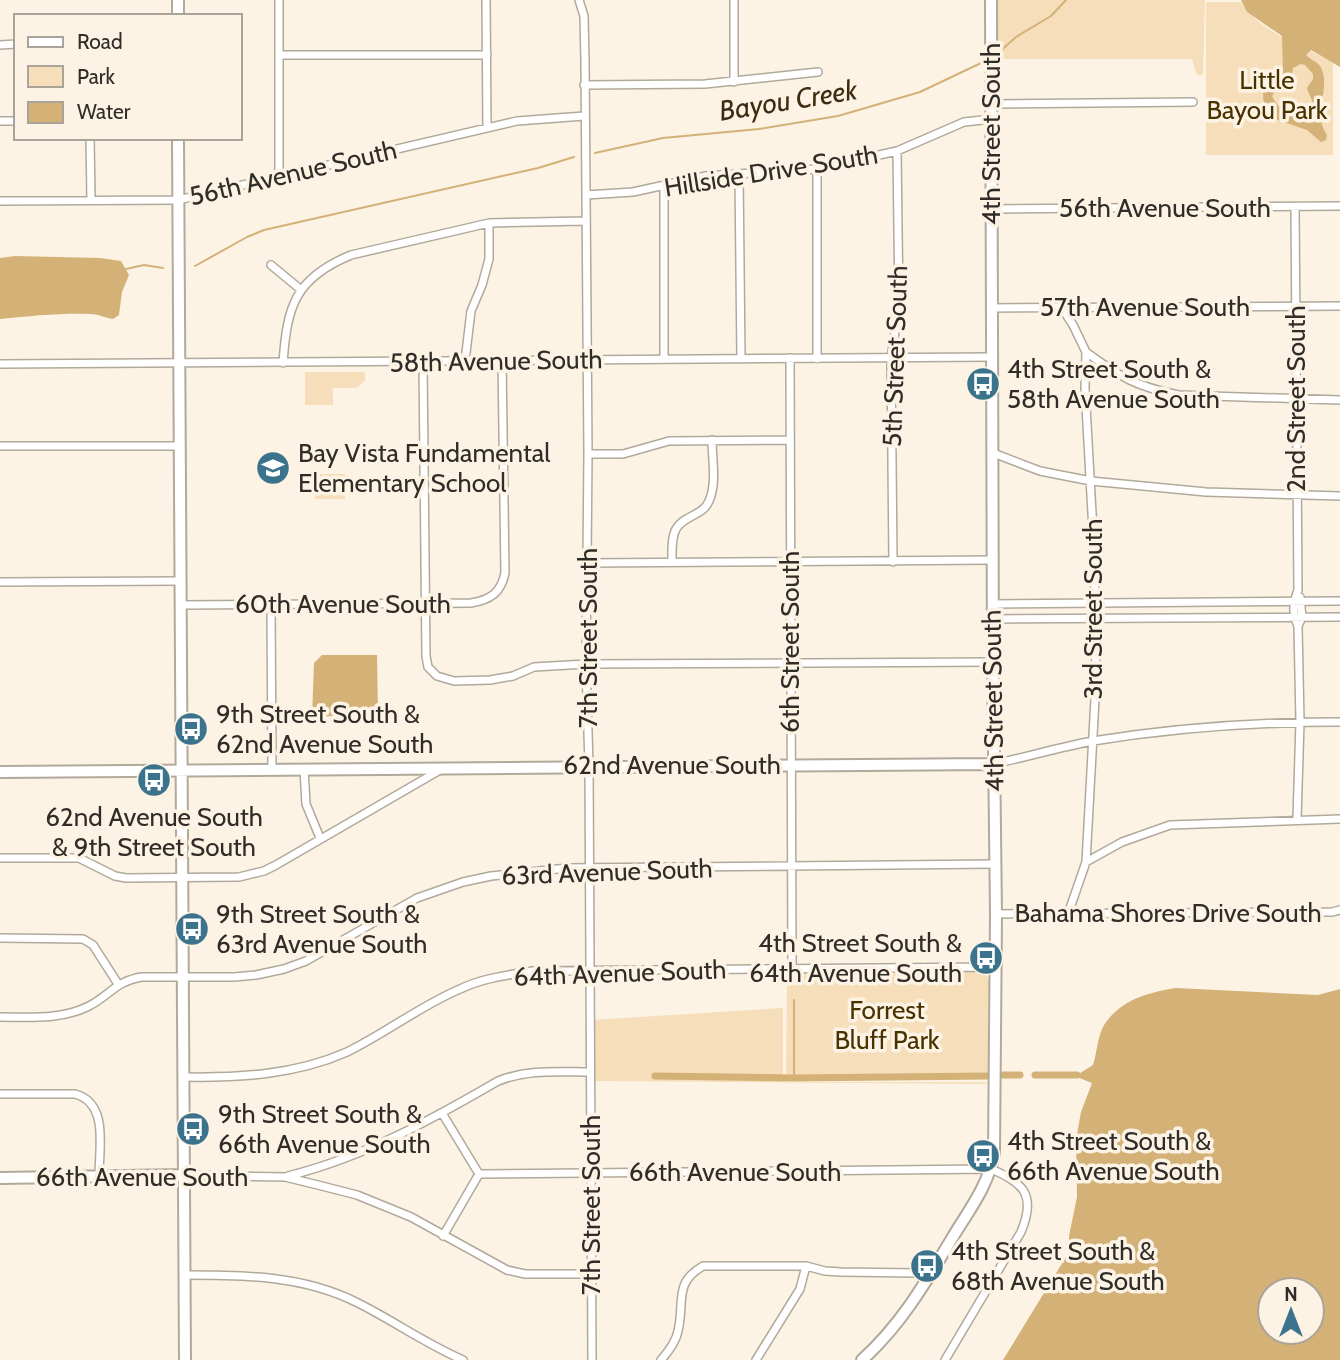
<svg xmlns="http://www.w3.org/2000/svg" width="1340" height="1360" viewBox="0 0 1340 1360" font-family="Cabin,sans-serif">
<rect width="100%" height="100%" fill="#fcf3e5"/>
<path fill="#f5deb9" d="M995,0H1205L1203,75H1197L1192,59H995Z
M1206,2H1241C1260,33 1303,45 1333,63V155H1206Z
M305,372H365V380L357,388H333V405H305Z
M315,474H345V499H315Z
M803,972H982L986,974L989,981V1073L986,1079L786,1078L787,974Z
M783,1008V1078L786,1082H986L985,1084L593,1081L592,1020Z"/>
<path fill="#d3b177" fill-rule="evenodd" d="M1241,0H1340V67L1311,50L1306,55C1311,61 1320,62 1322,70C1330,90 1312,114 1327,135L1326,140L1321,142L1307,130L1269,117C1265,109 1259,90 1267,82C1272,78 1278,78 1283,72L1282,36L1247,12ZM1301,64L1305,65L1313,74V79L1307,88C1311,101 1320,109 1307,121C1292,116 1279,111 1272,96C1281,84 1291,87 1293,68Z
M15,256L100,258L121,261L129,275L122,292L119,315L113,319C106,318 98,314 91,314C60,313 31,316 0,319V258Z
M322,655H377L378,714L312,717L314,663Z
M1176,988L1318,995L1340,989V1360H1003L1069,1252V1236L1077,1197L1076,1140L1081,1112L1092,1083L1077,1077V1075L1093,1065C1097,1053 1098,1032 1106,1022C1123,999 1150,992 1176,988ZM1270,1290H1312V1332H1270Z"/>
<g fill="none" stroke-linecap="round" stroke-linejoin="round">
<path stroke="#d3b177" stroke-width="2" d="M997,54L1016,37L1051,16L1066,0
M595,153L663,138L759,129L838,116L920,92L981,63
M195,266L247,237L264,230L538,168L574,157
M126,269L144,265L163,268
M794,1000V1078"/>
<path stroke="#d3b177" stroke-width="7" d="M1003,1075H1020
M1035,1075H1077
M655,1076L794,1078L988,1076"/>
<g stroke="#b1a99b" stroke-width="10">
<path id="street" d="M279,0V176
M486,0L487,128
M579,0L584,16L585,61L588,454L586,664L589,766L592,1360
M734,0V82
M0,45L16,44
M280,55H487
M584,85L705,84L818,72
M992,104L1193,102
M0,121H16
M90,138L91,200
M817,169V359
M739,174L741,359
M664,186V359
M586,195L633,192L706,176L817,169L897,151L964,122L992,119
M0,201L178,200L517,121L584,116
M1295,208L1298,590C1293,603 1292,613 1298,626
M991,209L1340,206
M271,265L300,289
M991,308L1340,306
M1062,308L1073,325L1086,352L1085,388L1094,549L1096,681L1086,862L1068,914
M1086,352C1120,377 1137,387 1179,395L1340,400
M790,358L792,968
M465,361L471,311L482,285L489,259V223
M423,362L426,656L428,667L437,676L454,681L490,680L513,676L534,667L586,664L993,662
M283,363C287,306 295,278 351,255L489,223L585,221
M0,364L992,357
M0,446H179
M993,453L1040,471L1091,481L1206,492L1340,496
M588,454H623L669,441L789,440
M672,562C672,552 671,538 676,529C684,515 703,516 709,501C717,484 712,458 712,440
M893,562L891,358L899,306L897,151
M588,563L992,560
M0,582L181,581
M993,604L1340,601
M181,605L471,603C490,600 501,593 505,573L502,360
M271,605L272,769
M993,619L1340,617
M994,764C1027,757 1060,747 1093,741C1174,728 1258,722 1340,722
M304,769L306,804L320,838
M1297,819L1300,722L1298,626L1302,617L1300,597
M0,858H79L115,876L126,878L239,877L264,871L276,865L440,770
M1086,862L1122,842L1170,825L1340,819
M996,914L1332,912L1340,910
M0,938L83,939L93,945L118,984
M0,1017C29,1017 62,1020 89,1006C110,995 116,981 142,977H234L256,975L284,969L306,961L417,898L463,882L491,876L567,868L995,864
M183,1077C238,1078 295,1075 347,1052C386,1033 420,1006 460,989C483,978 508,975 533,971L996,967
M0,1094H75C109,1103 99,1148 99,1176
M442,1113L479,1174L443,1236
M479,1174L991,1169C1025,1183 1036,1196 1021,1232L945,1360
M183,1175L285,1177L318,1185L357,1195L411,1217L507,1270L525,1274H591
M288,1176C364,1157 431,1120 498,1081C528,1069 558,1072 590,1072
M184,1275C244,1275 303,1275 358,1303C394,1321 426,1344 463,1360
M661,1360C669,1351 676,1342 678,1331C685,1303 673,1283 703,1266H806L825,1271L841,1272L916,1273L929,1277
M756,1360L800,1289L806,1266"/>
</g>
<g stroke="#b1a99b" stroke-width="14">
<path id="secondary" d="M178,0V16
M178,138L185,1360
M0,772L994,764
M0,1178L183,1175
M862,1360C902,1324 927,1280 954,1235C970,1209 989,1184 994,1153L996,914L993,662L991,0"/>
</g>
<use href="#street" stroke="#fff" stroke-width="7"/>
<use href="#secondary" stroke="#fff" stroke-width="10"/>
</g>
<defs>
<g id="bus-disc" transform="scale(1.75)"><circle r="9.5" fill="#3b738d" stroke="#fcf3e5"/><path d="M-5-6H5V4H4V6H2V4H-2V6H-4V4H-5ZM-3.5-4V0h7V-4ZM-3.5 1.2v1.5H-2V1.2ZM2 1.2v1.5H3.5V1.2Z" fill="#fff"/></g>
<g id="school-disc" transform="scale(1.75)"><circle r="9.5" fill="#3b738d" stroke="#fcf3e5"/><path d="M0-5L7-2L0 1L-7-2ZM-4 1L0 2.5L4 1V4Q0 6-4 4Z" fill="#fff"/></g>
</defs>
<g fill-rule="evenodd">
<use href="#bus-disc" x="983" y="384"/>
<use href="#school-disc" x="273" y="468"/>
<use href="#bus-disc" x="191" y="729"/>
<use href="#bus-disc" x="154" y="780"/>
<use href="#bus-disc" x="192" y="929"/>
<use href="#bus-disc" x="986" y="958"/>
<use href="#bus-disc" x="193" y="1129"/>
<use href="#bus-disc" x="983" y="1156"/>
<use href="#bus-disc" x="927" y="1266"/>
</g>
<g text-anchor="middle" stroke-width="7" stroke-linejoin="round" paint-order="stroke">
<g font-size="26" fill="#493200" stroke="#fcf3e5">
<text x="1267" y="89">Little<tspan x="1267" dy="30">Bayou Park</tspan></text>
<text x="887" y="1019">Forrest<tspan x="887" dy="30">Bluff Park</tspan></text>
</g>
<g font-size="26" fill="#302c27" stroke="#fcf3e5">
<text transform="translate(991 134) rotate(-90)" y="9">4th Street South</text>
<text transform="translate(771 171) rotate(-9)" y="9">Hillside Drive South</text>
<text transform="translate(293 173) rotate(-13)" y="9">56th Avenue South</text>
<text x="1165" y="217">56th Avenue South</text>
<text x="1145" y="316">57th Avenue South</text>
<text transform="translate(895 356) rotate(-88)" y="9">5th Street South</text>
<text transform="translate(496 361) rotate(-1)" y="9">58th Avenue South</text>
<text transform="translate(1296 399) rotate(-90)" y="9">2nd Street South</text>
<text x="343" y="613">60th Avenue South</text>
<text transform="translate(1093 609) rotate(-90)" y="9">3rd Street South</text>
<text transform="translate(588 638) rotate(-90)" y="9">7th Street South</text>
<text transform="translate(790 642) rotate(-90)" y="9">6th Street South</text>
<text transform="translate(993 701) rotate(-91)" y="9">4th Street South</text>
<text x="672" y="774">62nd Avenue South</text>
<text transform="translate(607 872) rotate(-2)" y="9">63rd Avenue South</text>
<text x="1168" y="922">Bahama Shores Drive South</text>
<text transform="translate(620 973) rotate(-2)" y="9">64th Avenue South</text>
<text x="735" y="1181">66th Avenue South</text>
<text x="142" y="1186">66th Avenue South</text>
<text transform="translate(591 1205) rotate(-90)" y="9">7th Street South</text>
</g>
<g font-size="26" fill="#302c27" stroke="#fcf3e5" text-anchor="start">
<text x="1007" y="378">4th Street South &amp;<tspan x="1007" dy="30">58th Avenue South</tspan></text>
<text x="298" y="462">Bay Vista Fundamental<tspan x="298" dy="30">Elementary School</tspan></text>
<text x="216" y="723">9th Street South &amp;<tspan x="216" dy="30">62nd Avenue South</tspan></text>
<text x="154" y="826" text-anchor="middle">62nd Avenue South<tspan x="154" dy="30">&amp; 9th Street South</tspan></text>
<text x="216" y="923">9th Street South &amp;<tspan x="216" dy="30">63rd Avenue South</tspan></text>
<text x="962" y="952" text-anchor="end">4th Street South &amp;<tspan x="962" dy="30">64th Avenue South</tspan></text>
<text x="218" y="1123">9th Street South &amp;<tspan x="218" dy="30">66th Avenue South</tspan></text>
<text x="1007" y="1150">4th Street South &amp;<tspan x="1007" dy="30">66th Avenue South</tspan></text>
<text x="951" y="1260">4th Street South &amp;<tspan x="951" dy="30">68th Avenue South</tspan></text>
</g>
<g font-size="28" font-style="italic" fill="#3c2d12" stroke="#fcf3e5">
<text transform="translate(788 100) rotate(-9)" y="10">Bayou Creek</text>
</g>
</g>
<rect x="14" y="14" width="228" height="126" fill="#fcf3e5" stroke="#aaa399" stroke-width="2"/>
<rect x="28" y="37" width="35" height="10" fill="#ffffff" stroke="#aaa399" stroke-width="2"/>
<text x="77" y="49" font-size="21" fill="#302c27">Road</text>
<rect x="28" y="66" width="35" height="21" fill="#f5deb9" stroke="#aaa399" stroke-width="2"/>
<text x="77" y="84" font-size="21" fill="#302c27">Park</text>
<rect x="28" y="102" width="35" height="21" fill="#d3b177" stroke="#aaa399" stroke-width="2"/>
<text x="77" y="119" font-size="21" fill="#302c27">Water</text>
<g transform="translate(1291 1311)"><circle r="33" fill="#fcf3e5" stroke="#aaa399" stroke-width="2"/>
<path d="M0-5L12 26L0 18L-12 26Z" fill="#3b738d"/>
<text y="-10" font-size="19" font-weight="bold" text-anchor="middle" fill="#302c27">N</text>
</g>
</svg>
